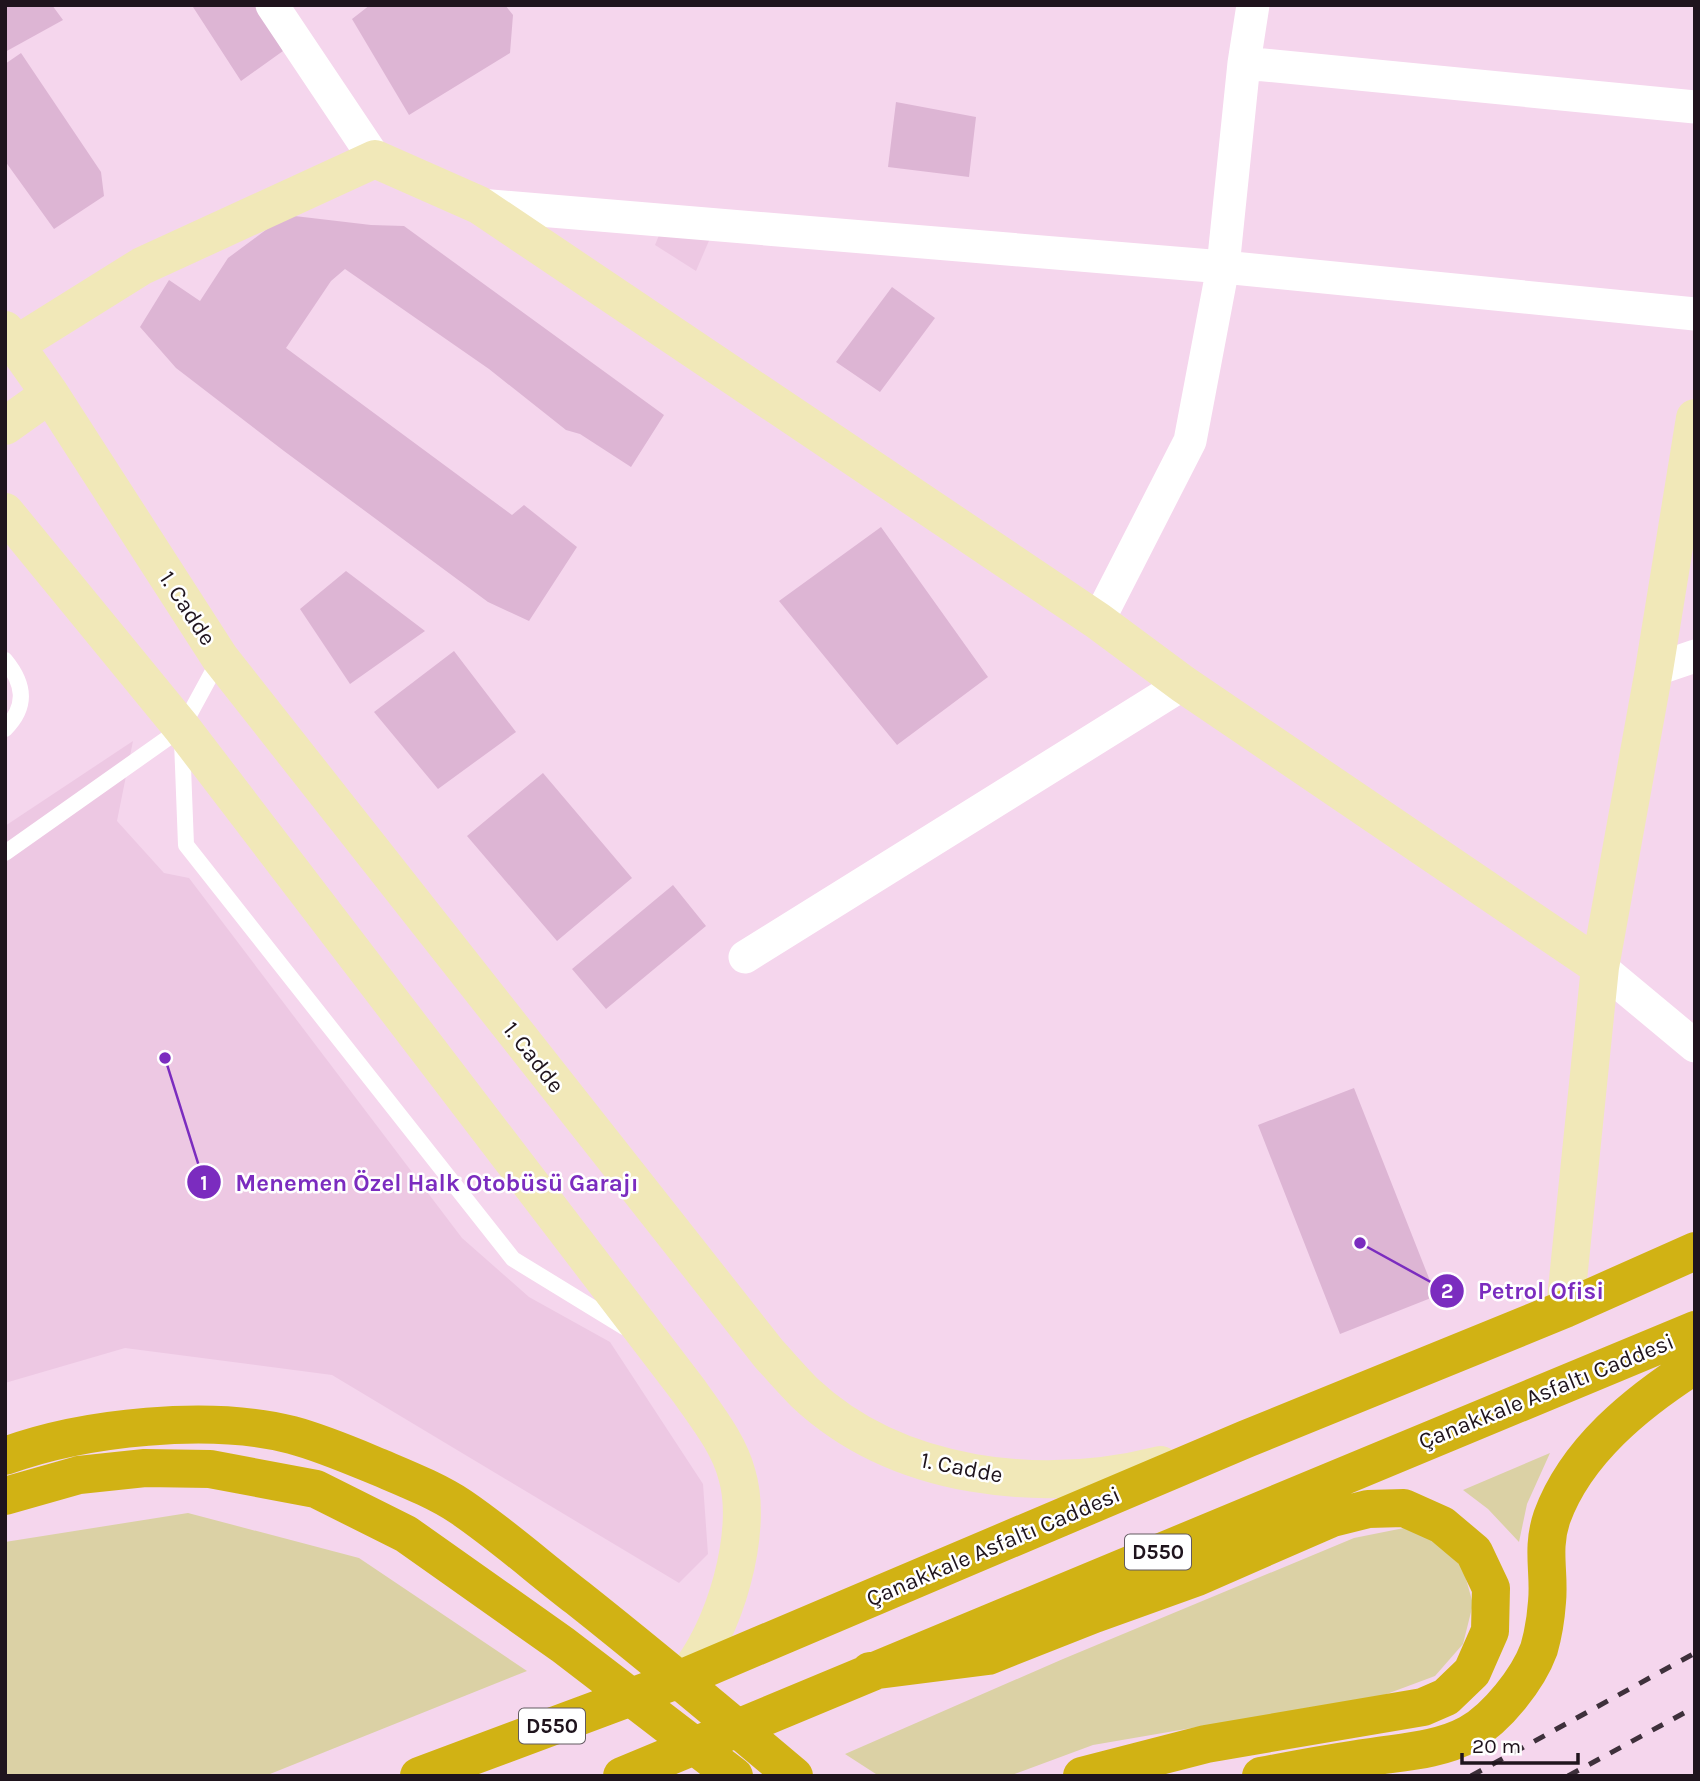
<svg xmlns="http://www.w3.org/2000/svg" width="1700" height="1781" viewBox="0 0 1700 1781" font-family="Karla,sans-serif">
<rect width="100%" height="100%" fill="#f5d6ed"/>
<path fill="#edc8e3" d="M662,228L711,236L696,271L655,245Z
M133,741L117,821L164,873L189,878L462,1238L529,1297L610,1342L703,1484L708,1554L679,1583L332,1375L125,1348L5,1383V826Z"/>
<path fill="#dbd1a5" d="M1550,1453L1527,1504L1519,1542L1488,1509L1463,1490Z
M188,1513L359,1558L527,1671L265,1776H5V1542Z
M1404,1528L1435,1541L1463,1568L1473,1604L1463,1644L1435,1676L1384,1695L1093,1745L1009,1776H879L845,1754L1063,1659L1354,1538Z"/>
<path fill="#ddb5d4" d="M5,5H52L63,20L5,52Z
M194,5H256L283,51L241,81L193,7Z
M370,5H505L513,15L510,53L409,115L352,19Z
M21,53L101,172L104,196L54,229L5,161V64Z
M896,102L976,117L969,177L888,167Z
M286,215L371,225L404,226L664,415L631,467L580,434L566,430L489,369L345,269L331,281L286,348L512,515L524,505L577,547L529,621L488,602L284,451L176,368L140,327L169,280L200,301L228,258Z
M892,287L935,318L880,392L836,362Z
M881,527L988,677L897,745L779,601Z
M346,571L425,631L350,684L300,609Z
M454,651L516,732L438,789L374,712Z
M543,773L632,878L557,941L467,836Z
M673,885L706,926L606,1009L572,969Z
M1354,1088L1436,1296L1340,1334L1258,1125Z"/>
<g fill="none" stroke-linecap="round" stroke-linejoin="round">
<path stroke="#fff" stroke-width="16" d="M5,660C24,683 28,706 5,729
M182,741L186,845L513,1259L624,1327
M5,853L182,728L219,660"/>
<path stroke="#fff" stroke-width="33" d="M272,5L375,159
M1244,63L1695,107
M479,205L1223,267L1695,314
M1098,621L1190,441L1223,267L1244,63L1253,5
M1654,670L1695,656
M745,957L1183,684
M1600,967L1695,1046"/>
<path stroke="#f1e8b8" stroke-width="38" d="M5,330L50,394L220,658L769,1354C781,1367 793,1381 805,1393C898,1480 1042,1495 1161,1465
M17,344L142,266L375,159L479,205L1098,621L1183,684L1600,967
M5,426L50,394
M5,512L182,728L689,1391C707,1417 729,1444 737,1475C754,1532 724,1633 685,1677
M1565,1309L1600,967L1654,670L1695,418"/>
<path stroke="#d1b214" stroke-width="38" d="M5,1456C84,1427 210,1414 292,1435C322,1443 352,1456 381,1468C407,1479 437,1491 461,1507C502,1535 539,1568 578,1598C651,1656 723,1716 794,1776
M5,1496L79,1475L145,1468L210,1469L316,1489L406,1534L563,1645L734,1776
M870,1671L988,1656L1094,1614L1197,1577L1332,1518L1368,1509L1404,1508L1442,1525L1474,1552L1491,1588L1490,1631L1472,1672L1446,1697L1423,1707L1206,1744L1082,1776
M419,1776L685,1677L1246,1439L1565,1309L1695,1251
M622,1776L1695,1330
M1261,1776C1297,1769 1334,1762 1371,1757C1403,1752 1440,1750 1469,1734C1497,1718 1528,1679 1539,1649C1543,1635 1546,1616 1547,1602C1550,1573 1541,1549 1552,1517C1576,1451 1637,1402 1695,1365"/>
<path stroke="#3e303b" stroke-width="5" stroke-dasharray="12 12" stroke-linecap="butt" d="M1471,1776L1695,1653
M1568,1776L1695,1707"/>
</g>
<g text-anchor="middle" stroke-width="5" stroke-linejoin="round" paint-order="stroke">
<g fill="#fff" stroke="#625a61" stroke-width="2">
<rect x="1125" y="1534.5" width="66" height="35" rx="5"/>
<rect x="519" y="1708.5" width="66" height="35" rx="5"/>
</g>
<g font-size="21" font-weight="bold" fill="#1f141d">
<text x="1158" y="1559">D550</text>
<text x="552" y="1733">D550</text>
</g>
<g font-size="23" fill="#1f141d" stroke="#fff">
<text transform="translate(188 608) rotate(57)" y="8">1. Cadde</text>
<text transform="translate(534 1057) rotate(52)" y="8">1. Cadde</text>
<text transform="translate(1546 1391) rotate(-22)" y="8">Çanakkale Asfaltı Caddesi</text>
<text transform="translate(962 1467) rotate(11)" y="8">1. Cadde</text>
<text transform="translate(993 1546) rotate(-23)" y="8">Çanakkale Asfaltı Caddesi</text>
</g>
</g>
<path fill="none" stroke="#7b2cbf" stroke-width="2.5" d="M165 1058L204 1182M1360 1243L1447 1291"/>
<g fill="#7b2cbf" stroke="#fff" stroke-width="2.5">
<circle cx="165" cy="1058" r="7"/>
<circle cx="1360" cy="1243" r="7"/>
<circle cx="204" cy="1182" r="18"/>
<circle cx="1447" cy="1291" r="18"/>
</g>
<g font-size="21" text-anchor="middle" font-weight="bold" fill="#fff">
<text x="204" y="1190">1</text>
<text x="1447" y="1298">2</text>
</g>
<g font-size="24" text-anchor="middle" font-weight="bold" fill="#7b2cbf" stroke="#fff" stroke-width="5" stroke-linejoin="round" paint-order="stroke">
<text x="437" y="1191">Menemen Özel Halk Otobüsü Garajı</text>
<text x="1541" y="1299">Petrol Ofisi</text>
</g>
<rect width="1700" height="1781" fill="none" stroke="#1f141d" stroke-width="14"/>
<path d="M1462 1753v10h116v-10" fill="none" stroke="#1f141d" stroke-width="3.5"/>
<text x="1472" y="1753" font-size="21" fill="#1f141d" stroke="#ffffff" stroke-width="5" paint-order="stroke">20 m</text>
</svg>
